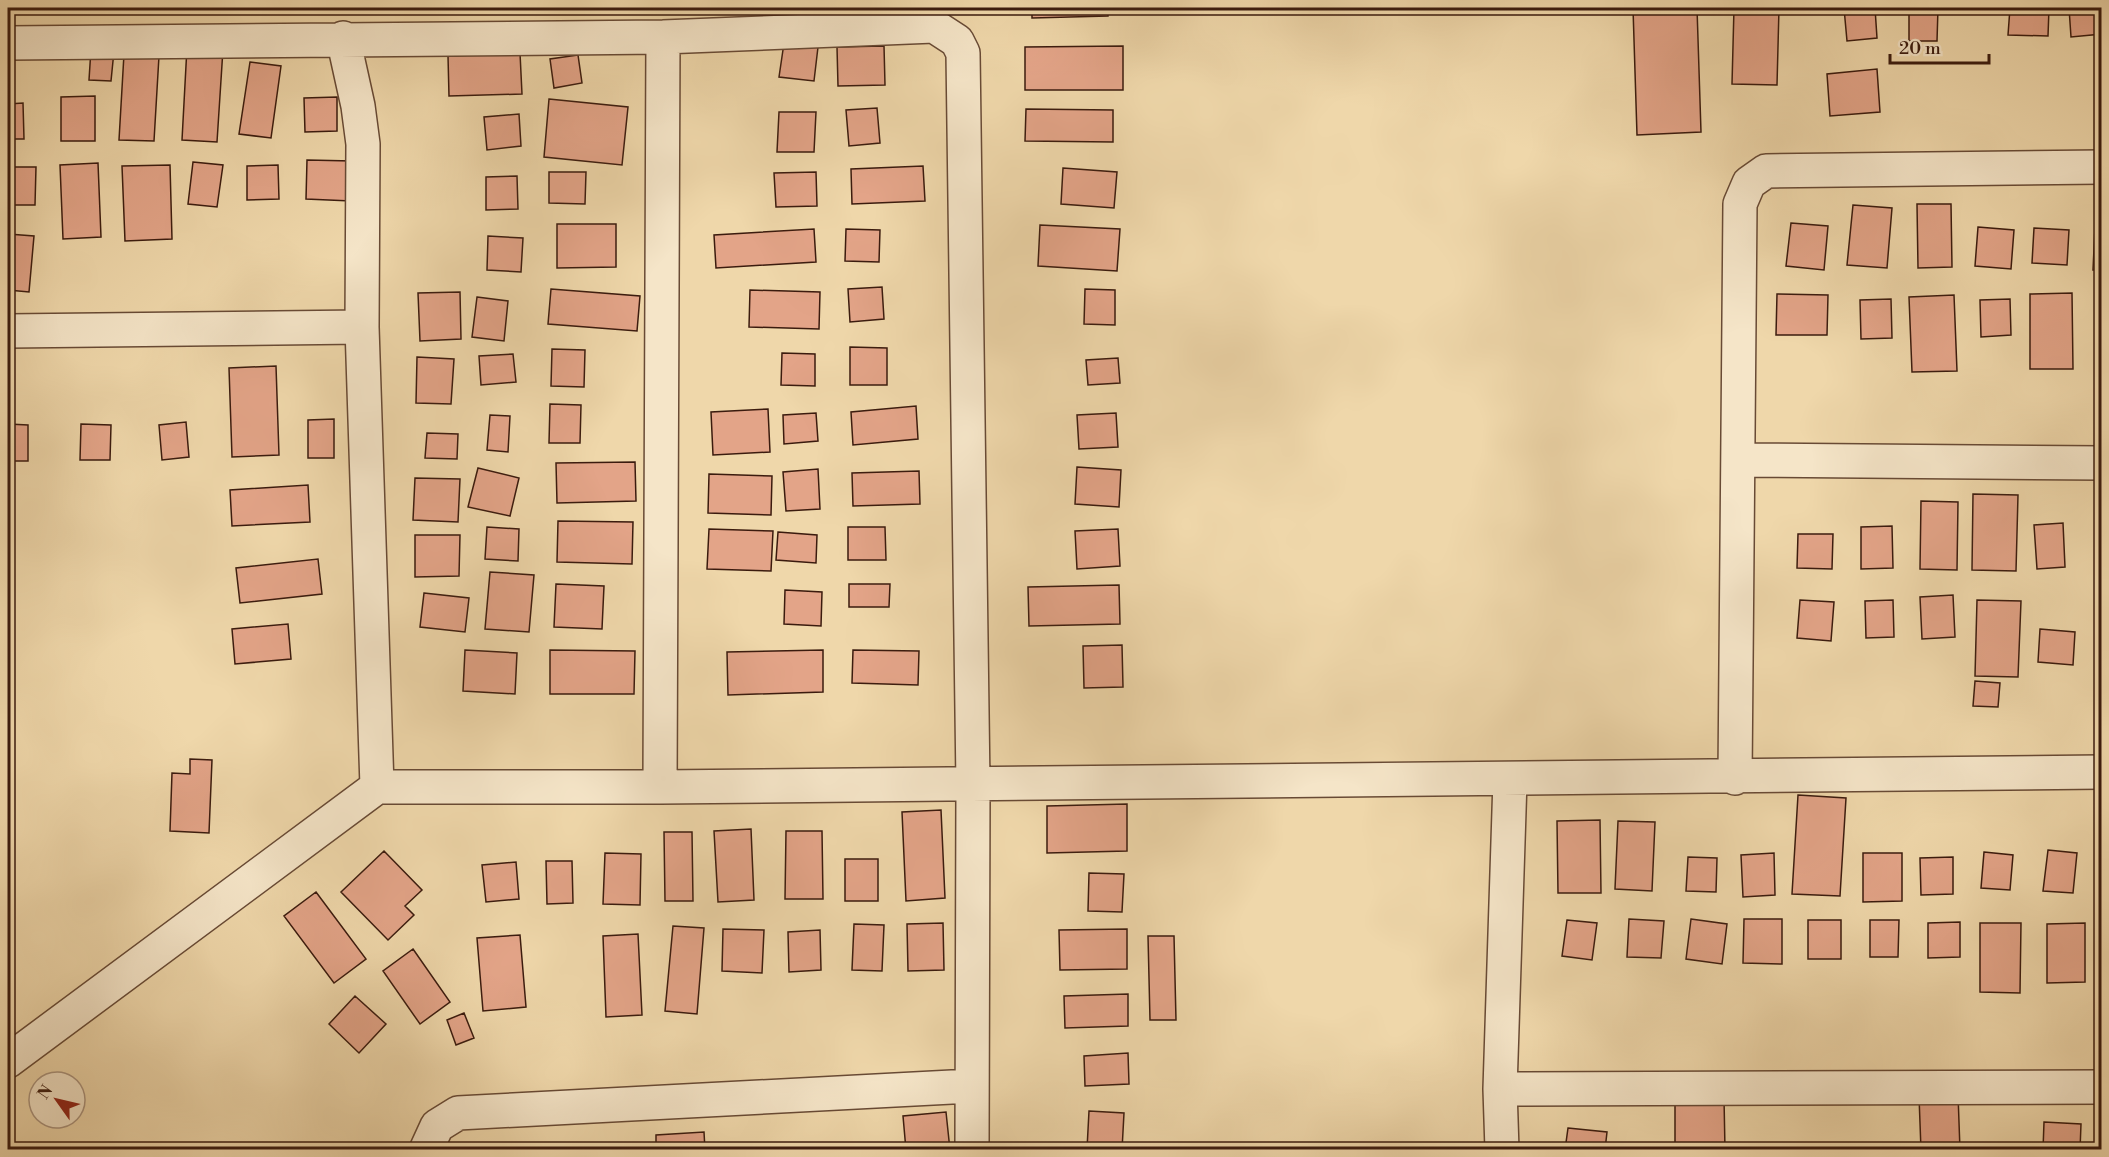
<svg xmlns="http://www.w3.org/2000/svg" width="2109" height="1157" viewBox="0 0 2109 1157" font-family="'Libre Bodoni',serif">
<rect width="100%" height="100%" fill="#efd7aa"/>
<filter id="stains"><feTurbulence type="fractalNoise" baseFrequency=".00333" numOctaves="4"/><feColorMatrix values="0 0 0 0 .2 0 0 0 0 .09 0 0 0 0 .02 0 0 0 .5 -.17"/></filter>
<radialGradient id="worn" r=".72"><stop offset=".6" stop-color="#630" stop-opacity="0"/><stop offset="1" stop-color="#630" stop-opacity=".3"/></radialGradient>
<path fill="#e3a488" stroke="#3b1b0e" stroke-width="1.5" d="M1032,8H1108V16L1032,18Z
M1633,8H1697L1701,132L1637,135Z
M1734,8H1779L1777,85L1732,84Z
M1844,8H1875L1877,38L1847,41Z
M1909,8H1938L1937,41H1909Z
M2010,8H2049L2048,36L2008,35Z
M2069,8H2102V34L2071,37Z
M784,43L818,47L814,81L779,77Z
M884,46L885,85L838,86L837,47Z
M1123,46V90H1025V47Z
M187,47L223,49L217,142L182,140Z
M91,49L114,51L111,81L89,80Z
M520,53L522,94L449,96L448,56Z
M124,54L159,56L154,141L119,140Z
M578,55L582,83L554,88L550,59Z
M250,62L281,66L271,138L239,134Z
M1877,69L1880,112L1830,116L1827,74Z
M95,96V141H61V97Z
M337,97V131L305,132L304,98Z
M549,99L628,107L622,165L544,157Z
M23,103L24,139H8V104Z
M877,108L880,143L849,146L846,110Z
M1026,109L1113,110V142L1025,141Z
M779,112H816L814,152H777Z
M519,114L521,146L487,150L484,117Z
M307,160L352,161L351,201L306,199Z
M193,162L223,165L217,207L188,204Z
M98,163L101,237L63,239L60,165Z
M170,165L172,239L125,241L122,166Z
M278,165L279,199L247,200V166Z
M923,166L925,201L852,204L851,169Z
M11,167H36L35,205H10Z
M1063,168L1117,172L1114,208L1061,204Z
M549,172H586L585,204L549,203Z
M816,172L817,206L776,207L774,173Z
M517,176L518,209L486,210V177Z
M1917,204H1951L1952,267L1918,268Z
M1853,205L1892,208L1887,268L1847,265Z
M1791,223L1828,226L1824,270L1786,266Z
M557,224H616V267L557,268Z
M1040,225L1120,229L1117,271L1038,266Z
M1978,227L2014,230L2011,269L1975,266Z
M2095,227L2102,228V270H2093Z
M2034,228L2069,230L2067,265L2032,263Z
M814,229L816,262L716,268L714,235Z
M846,229L880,230L879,262L845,261Z
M8,234L34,236L29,292L8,290Z
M488,236L523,238L521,272L487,270Z
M882,287L884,319L850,322L848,289Z
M551,289L640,296L637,331L548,324Z
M1085,289L1115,290V325L1084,324Z
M750,290L820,292L819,329L749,327Z
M460,292L461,339L420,341L418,293Z
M2072,293L2073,369H2030V294Z
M2101,293H2102V337H2099Z
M1777,294L1828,295L1827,335H1776Z
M1954,295L1957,371L1912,372L1909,297Z
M477,297L508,301L504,341L472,337Z
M1891,299L1892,338L1861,339L1860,300Z
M2010,299L2011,335L1981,337L1980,300Z
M850,347L887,348V385H850Z
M552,349L585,350L584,387L551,386Z
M782,353L815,354V386L781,385Z
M513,354L516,382L481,385L479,356Z
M417,357L454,359L451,404L416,403Z
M1118,358L1120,383L1088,385L1086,360Z
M276,366L279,455L232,457L229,368Z
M550,404L581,405L580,443H549Z
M916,406L918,439L853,445L851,412Z
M768,409L770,452L713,455L711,412Z
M816,413L818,441L784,444L783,415Z
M1116,413L1118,447L1079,449L1077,415Z
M490,415L510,416L508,452L487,450Z
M334,419V458H308V420Z
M186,422L189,457L162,460L159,425Z
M8,424L28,425V461H8Z
M81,424L111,425L110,460H80Z
M427,433L458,434L457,459L425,458Z
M635,462L636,501L557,503L556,463Z
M1077,467L1121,470L1119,507L1075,504Z
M478,468L519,478L510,516L468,507Z
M818,469L820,509L786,511L783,472Z
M919,471L920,504L853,506L852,473Z
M709,474L772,476L771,515L708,513Z
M415,478L460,479L458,522L413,520Z
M308,485L310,522L232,526L230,490Z
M1973,494L2018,495L2016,571L1972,570Z
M1921,501L1958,502L1957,570L1920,569Z
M2097,510H2102V565H2098Z
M558,521L633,522L632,564L557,562Z
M2063,523L2065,567L2037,569L2034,525Z
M1892,526L1893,568L1861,569V527Z
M487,527L519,529L518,561L485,559Z
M848,527H885L886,560H848Z
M709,529L773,531L771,571L707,569Z
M1118,529L1120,566L1077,569L1075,531Z
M778,532L817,535L816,563L776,560Z
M1798,534H1833L1832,569L1797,568Z
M415,535H460L459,576L415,577Z
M318,559L322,594L240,603L236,568Z
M490,572L534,575L529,632L485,629Z
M556,584L604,586L602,629L554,627Z
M849,584H890L889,607H849Z
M1119,585L1120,624L1029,626L1028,587Z
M785,590L822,592L821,626L784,624Z
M424,593L469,598L465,632L420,627Z
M1953,595L1955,637L1922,639L1920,597Z
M1800,600L1834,602L1831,641L1797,638Z
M1893,600L1894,637L1866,638L1865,601Z
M1977,600L2021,601L2018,677L1975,676Z
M288,624L291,659L235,664L232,629Z
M2040,629L2075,632L2073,665L2038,662Z
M1122,645L1123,687L1084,688L1083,646Z
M465,650L517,653L515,694L463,691Z
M550,650L635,651L634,694H550Z
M823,650V692L728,695L727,652Z
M853,650L919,651L918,685L852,683Z
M1975,681L2000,683L1998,707L1973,706Z
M190,759L212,760L209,833L170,831L172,773L190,774Z
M1798,795L1846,798L1840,896L1792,894Z
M1127,804V851L1047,853V806Z
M941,810L945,898L906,901L902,812Z
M1600,820L1601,893H1558L1557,821Z
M1618,821L1655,822L1652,891L1615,889Z
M751,829L754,900L718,902L714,831Z
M786,831H822L823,899H785Z
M664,832H692L693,901H665Z
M2048,850L2077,853L2073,893L2043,891Z
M384,851L422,890L405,906L414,915L388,940L341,892Z
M1984,852L2013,855L2010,890L1981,888Z
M605,853L641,854L640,905L603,904Z
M1774,853L1775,895L1743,897L1741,855Z
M1863,853H1902V901L1863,902Z
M2097,853H2102V893H2100Z
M1688,857L1717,858L1716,892L1686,891Z
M1953,857V894L1921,895L1920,858Z
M845,859H878V901H845Z
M546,861H572L573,903L547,904Z
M516,862L519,899L486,902L482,865Z
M1089,873L1124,874L1122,912L1088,911Z
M316,892L366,959L334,983L284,916Z
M1629,919L1664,921L1661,958L1627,957Z
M1691,919L1727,924L1722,964L1686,959Z
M1744,919H1782V964L1743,963Z
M1567,920L1597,923L1592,960L1562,956Z
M1808,920H1841V959H1808Z
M1870,920H1899L1898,957H1870Z
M1960,922V957L1928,958V923Z
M943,923L944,970L908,971L907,924Z
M1980,923H2021L2020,993L1980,992Z
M2085,923V982L2047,983V924Z
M854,924L884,925L882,971L852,970Z
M673,926L704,928L697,1014L665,1011Z
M723,929L764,930L762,973L722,971Z
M1127,929V969L1060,970L1059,930Z
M820,930L821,970L789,972L788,932Z
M638,934L642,1015L606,1017L603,936Z
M520,935L526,1007L483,1011L477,938Z
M1148,936H1174L1176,1020H1150Z
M413,949L450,1002L420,1024L383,971Z
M1128,994V1026L1065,1028L1064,996Z
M355,996L386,1024L359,1053L329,1024Z
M464,1013L474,1038L456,1045L447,1020Z
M1128,1053L1129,1084L1085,1086L1084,1056Z
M1958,1094L1960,1150H1921L1919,1096Z
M1724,1098L1725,1150H1675V1099Z
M1089,1111L1124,1113L1122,1150L1087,1149Z
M946,1112L950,1150H906L903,1116Z
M2044,1122L2081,1124L2080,1150H2043Z
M1568,1128L1607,1132L1605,1150H1565Z
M704,1132L705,1150H656V1135Z"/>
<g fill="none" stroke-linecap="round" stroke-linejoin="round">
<g stroke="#684a35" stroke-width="36">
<path id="minor" d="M343,38L358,106L363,144L362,327L377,787
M8,43L663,37L934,26L957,41L963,53L973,785L972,1150
M8,331L362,327
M1740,460L2102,463
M1735,778L1740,204L1749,183L1766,171L2102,167
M660,787L663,37
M8,1061L377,787H660L2102,772
M1500,1089L2102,1087
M426,1150L437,1126L458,1113L971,1086
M1502,1150L1500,1089L1510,780"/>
</g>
<use href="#minor" stroke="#f5e5c8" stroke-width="33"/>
</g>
<rect width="2109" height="1157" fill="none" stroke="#efd7aa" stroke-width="30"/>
<rect x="9" y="9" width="2091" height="1139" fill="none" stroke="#3b1b0e" stroke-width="3"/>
<rect x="15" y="15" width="2079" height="1127" fill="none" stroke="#3b1b0e" stroke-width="1.5"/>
<g transform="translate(57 1100) rotate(304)"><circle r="28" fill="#f5e5c8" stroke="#ab947e" stroke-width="1.5"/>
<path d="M0-4.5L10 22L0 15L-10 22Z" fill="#8f2418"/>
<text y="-9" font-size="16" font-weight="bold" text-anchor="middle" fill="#3b1b0e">N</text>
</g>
<path d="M1890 54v9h99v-9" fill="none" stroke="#3b1b0e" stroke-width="3"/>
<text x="1899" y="54" font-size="18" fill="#3b1b0e" stroke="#f5e5c8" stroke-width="4.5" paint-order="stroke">20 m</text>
<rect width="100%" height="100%" filter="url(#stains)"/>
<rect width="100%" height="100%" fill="url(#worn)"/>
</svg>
